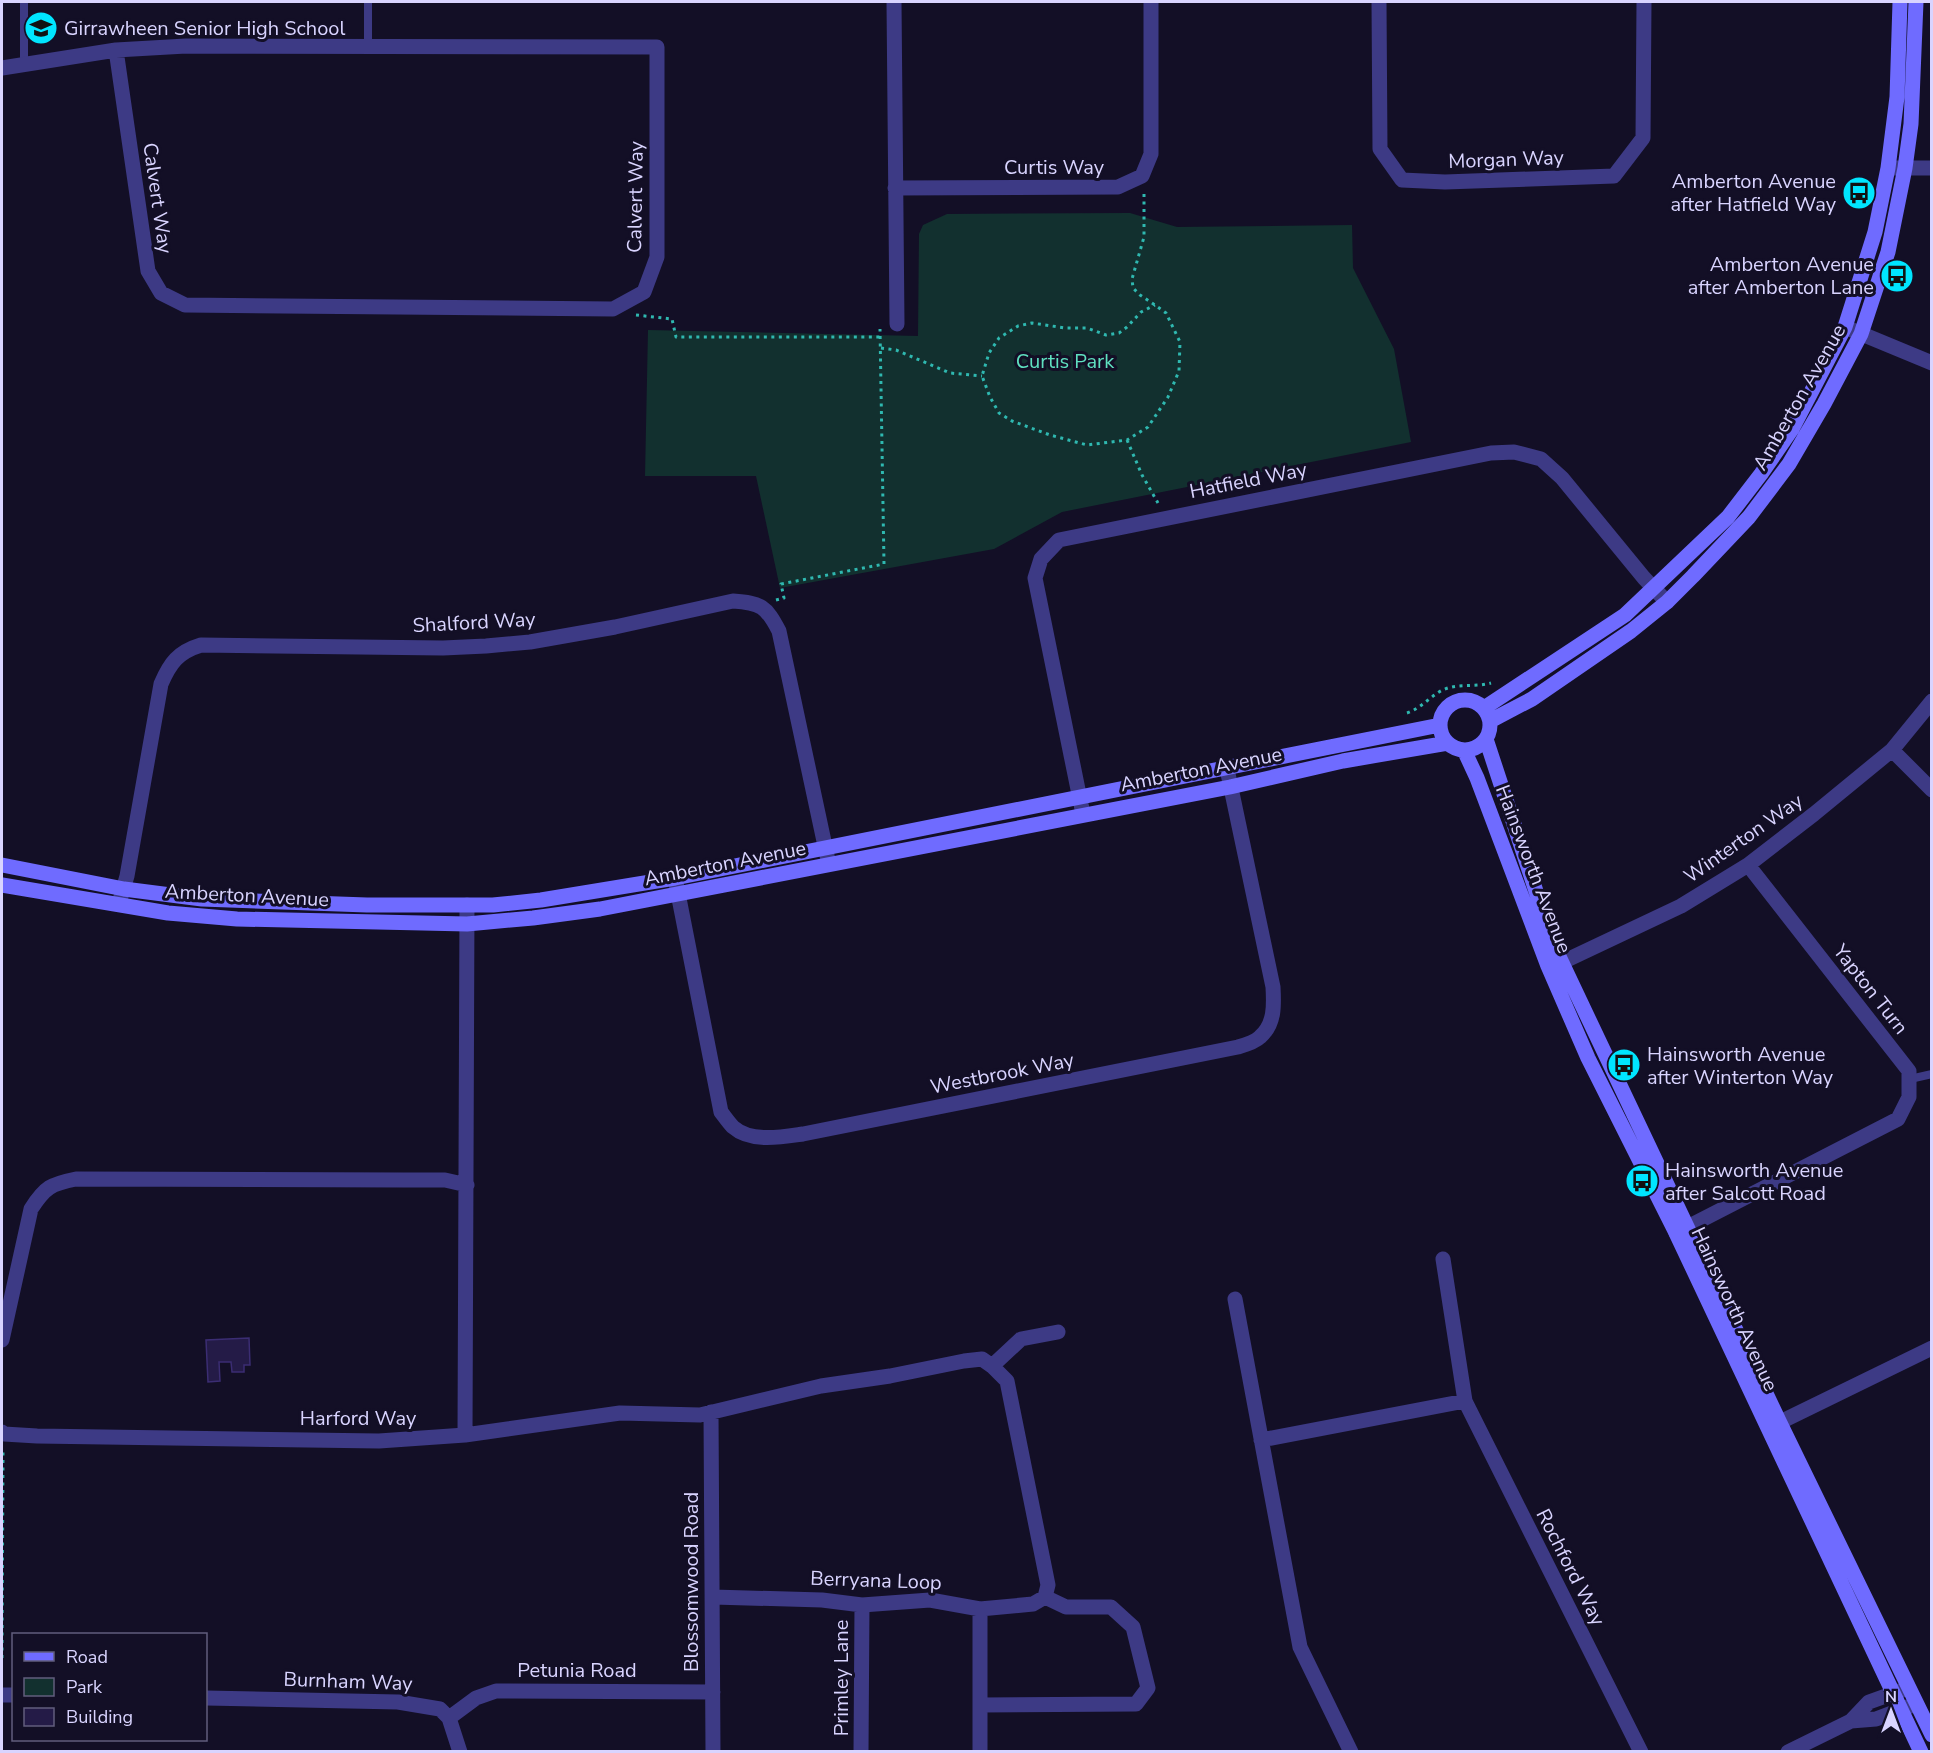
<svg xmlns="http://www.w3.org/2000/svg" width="1933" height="1753" viewBox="0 0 1933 1753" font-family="'Nunito Sans',sans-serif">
<rect width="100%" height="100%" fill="#130f26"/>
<path fill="#12302f" d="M1130,213L1177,227L1352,225L1353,268L1394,349L1411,442L1062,512L994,549L780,588L756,476H645L648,330L918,336L919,234L923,225L947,214Z"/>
<path fill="#241b47" stroke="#3b2d73" stroke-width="1.5" d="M249,1338L250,1365H244V1372H232L231,1362H219L220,1381L208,1382L206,1340Z"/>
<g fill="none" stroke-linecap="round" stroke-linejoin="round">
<path stroke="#2fb8b0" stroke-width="3" stroke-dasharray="3 4.5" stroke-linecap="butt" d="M1144,194V237L1132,279L1133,288L1140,295L1155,305L1166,313L1180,342L1179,371L1168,397L1148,427L1127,440L1087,445L1050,435L1012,421L999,413L990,397L982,376L989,353L999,338L1018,326L1032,323L1065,328H1087L1106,335L1119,333L1127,327L1141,312L1155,305
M636,315L672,319L676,337H880
M881,348L896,350L950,373L982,376
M1127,440L1142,475L1158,503
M776,600L784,598L781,584L884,564L880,329
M1407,713C1419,709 1428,699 1439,692C1455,682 1473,688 1491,683
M2,1658L3,1451"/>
<path stroke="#3d3a85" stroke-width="8" d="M24,2V64
M368,47V2
M1910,1079L1932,1074"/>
<path stroke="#3d3a85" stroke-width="15" d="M894,2L897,324
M1379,2L1380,149L1402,180L1445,182L1614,176L1643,138L1644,2
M2,68L116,50L186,46L657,47V257L644,292L613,309L185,305L161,293L148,271L116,50
M1893,168H1932
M895,188L1118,187L1142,176L1151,154V2
M1845,327L1932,363
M1892,750L1932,790
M1083,814L1035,578L1041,559L1059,540L1491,453L1514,452L1541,459L1562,478L1644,578L1667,602
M675,878L721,1112C725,1117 729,1123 733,1127C751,1143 782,1137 803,1134L1238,1047C1245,1045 1255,1042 1260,1037C1275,1024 1274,1005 1273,987L1227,769
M120,900L127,876L161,684C170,663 178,652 201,645L443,648L486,646L530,642L615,627L733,601C761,603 766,606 779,631L828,860
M1552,967L1681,906L1748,865L1814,814L1892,750L1932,701
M1676,1233L1898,1119L1909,1097V1071L1748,865
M1443,1259L1465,1401L1641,1752
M1235,1299L1300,1647L1351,1752
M2,1340L31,1209C45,1187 51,1184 76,1179L404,1180H445L467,1185
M992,1366L1021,1339L1058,1332
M711,1412L713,1752
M1770,1427L1932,1348
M2,1432L4,1434L37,1436L379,1441L465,1435L467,905
M465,1435L620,1413L700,1415L821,1386L890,1376L964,1361L982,1359L992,1366L1007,1381L1048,1585L1045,1597L1033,1604L980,1609L930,1600L862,1605L822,1600L713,1597
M1261,1440L1465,1401
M980,1609V1752
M2,1695H14
M206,1698L398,1702L440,1709L449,1718L460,1752
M981,1705L1136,1704L1148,1688L1133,1627L1111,1607H1066L1045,1597
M449,1718L476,1698L496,1691L713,1692
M1851,1721L1869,1702L1908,1688
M861,1752L862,1605
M1788,1752L1851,1721L1876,1719L1913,1705"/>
<path stroke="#6f6bff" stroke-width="15" d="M1440 725a25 25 0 1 1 50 0a25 25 0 1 1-50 0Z
M1484,708L1625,615L1728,517L1761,474L1792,429L1845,327L1875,232L1888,168L1897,97L1900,2
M1490,721L1532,699L1631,631L1667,602L1693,576L1749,517L1789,464L1824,404L1861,334L1888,252L1905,168L1911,124L1916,2
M1486,739L1554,946L1780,1423L1932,1735
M1464,750L1477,778L1548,966L1588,1058L1676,1233L1921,1752
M2,865L124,889L202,899L367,905H493L541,900L675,878L1440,725
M2,885L168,913L237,919L467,924L533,918L600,909L1230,787L1343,761L1448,743"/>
</g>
<defs>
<g id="school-disc" transform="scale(1.725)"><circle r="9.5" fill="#00e5ff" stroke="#130f26"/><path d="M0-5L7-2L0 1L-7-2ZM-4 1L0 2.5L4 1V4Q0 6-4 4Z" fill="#111"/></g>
<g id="bus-disc" transform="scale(1.725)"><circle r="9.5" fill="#00e5ff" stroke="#130f26"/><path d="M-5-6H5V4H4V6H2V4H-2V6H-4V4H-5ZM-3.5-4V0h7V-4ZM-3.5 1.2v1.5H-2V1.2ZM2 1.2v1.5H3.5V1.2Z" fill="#111"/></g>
</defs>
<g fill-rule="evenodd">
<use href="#school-disc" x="41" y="28"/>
<use href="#bus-disc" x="1859" y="193"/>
<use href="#bus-disc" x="1897" y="276"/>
<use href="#bus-disc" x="1624" y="1065"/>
<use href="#bus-disc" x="1642" y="1181"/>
</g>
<g text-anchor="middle" stroke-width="6" stroke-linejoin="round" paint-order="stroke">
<g font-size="20" fill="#d9d4ff" stroke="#130f26" text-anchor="start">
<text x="64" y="35">Girrawheen Senior High School</text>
<text x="1836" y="188" text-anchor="end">Amberton Avenue<tspan x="1836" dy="23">after Hatfield Way</tspan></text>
<text x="1874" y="271" text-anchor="end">Amberton Avenue<tspan x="1874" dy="23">after Amberton Lane</tspan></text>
<text x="1647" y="1061">Hainsworth Avenue<tspan x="1647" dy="23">after Winterton Way</tspan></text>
<text x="1665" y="1177">Hainsworth Avenue<tspan x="1665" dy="23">after Salcott Road</tspan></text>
</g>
<g font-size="20" fill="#d9d4ff" stroke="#130f26">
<text transform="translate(1506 159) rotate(-2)" y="7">Morgan Way</text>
<text x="1054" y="174">Curtis Way</text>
<text transform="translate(635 197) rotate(-89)" y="7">Calvert Way</text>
<text transform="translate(158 198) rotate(82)" y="7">Calvert Way</text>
<text transform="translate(1799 397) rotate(-60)" y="7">Amberton Avenue</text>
<text transform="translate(1248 480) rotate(-11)" y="7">Hatfield Way</text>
<text transform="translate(474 622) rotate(-3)" y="7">Shalford Way</text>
<text transform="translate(1201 769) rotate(-11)" y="7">Amberton Avenue</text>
<text transform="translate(1743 838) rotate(-35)" y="7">Winterton Way</text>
<text transform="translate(725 863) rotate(-11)" y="7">Amberton Avenue</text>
<text transform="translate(1534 869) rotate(69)" y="7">Hainsworth Avenue</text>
<text transform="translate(247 895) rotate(3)" y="7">Amberton Avenue</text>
<text transform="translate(1871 989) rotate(52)" y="7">Yapton Turn</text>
<text transform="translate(1002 1073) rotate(-11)" y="7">Westbrook Way</text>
<text transform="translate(1735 1309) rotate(65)" y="7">Hainsworth Avenue</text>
<text x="358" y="1425">Harford Way</text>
<text transform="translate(1571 1567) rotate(63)" y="7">Rochford Way</text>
<text transform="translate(876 1580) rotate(2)" y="7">Berryana Loop</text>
<text transform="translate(691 1582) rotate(-90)" y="7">Blossomwood Road</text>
<text x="577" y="1677">Petunia Road</text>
<text transform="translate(841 1678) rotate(-90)" y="7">Primley Lane</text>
<text transform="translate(348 1681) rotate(2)" y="7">Burnham Way</text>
</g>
<g font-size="20" fill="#5fe0c0" stroke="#130f26">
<text x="1065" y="368">Curtis Park</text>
</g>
</g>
<rect width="1933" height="1753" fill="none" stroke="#d9d4ff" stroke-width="6"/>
<rect x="12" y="1633" width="195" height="108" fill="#130f26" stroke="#625e7d" stroke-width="1.5"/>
<rect x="24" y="1652" width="30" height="9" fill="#6f6bff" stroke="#625e7d" stroke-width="1.5"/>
<text x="66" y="1663" font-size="18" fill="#d9d4ff">Road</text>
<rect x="24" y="1678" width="30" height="18" fill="#12302f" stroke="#625e7d" stroke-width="1.5"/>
<text x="66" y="1693" font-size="18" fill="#d9d4ff">Park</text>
<rect x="24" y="1708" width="30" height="18" fill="#241b47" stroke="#625e7d" stroke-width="1.5"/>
<text x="66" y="1723" font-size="18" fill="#d9d4ff">Building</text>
<g transform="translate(1891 1711)" stroke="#130f26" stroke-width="4.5" paint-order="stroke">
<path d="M0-4.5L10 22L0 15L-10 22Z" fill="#d9d4ff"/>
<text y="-9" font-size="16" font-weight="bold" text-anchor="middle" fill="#d9d4ff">N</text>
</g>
</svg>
